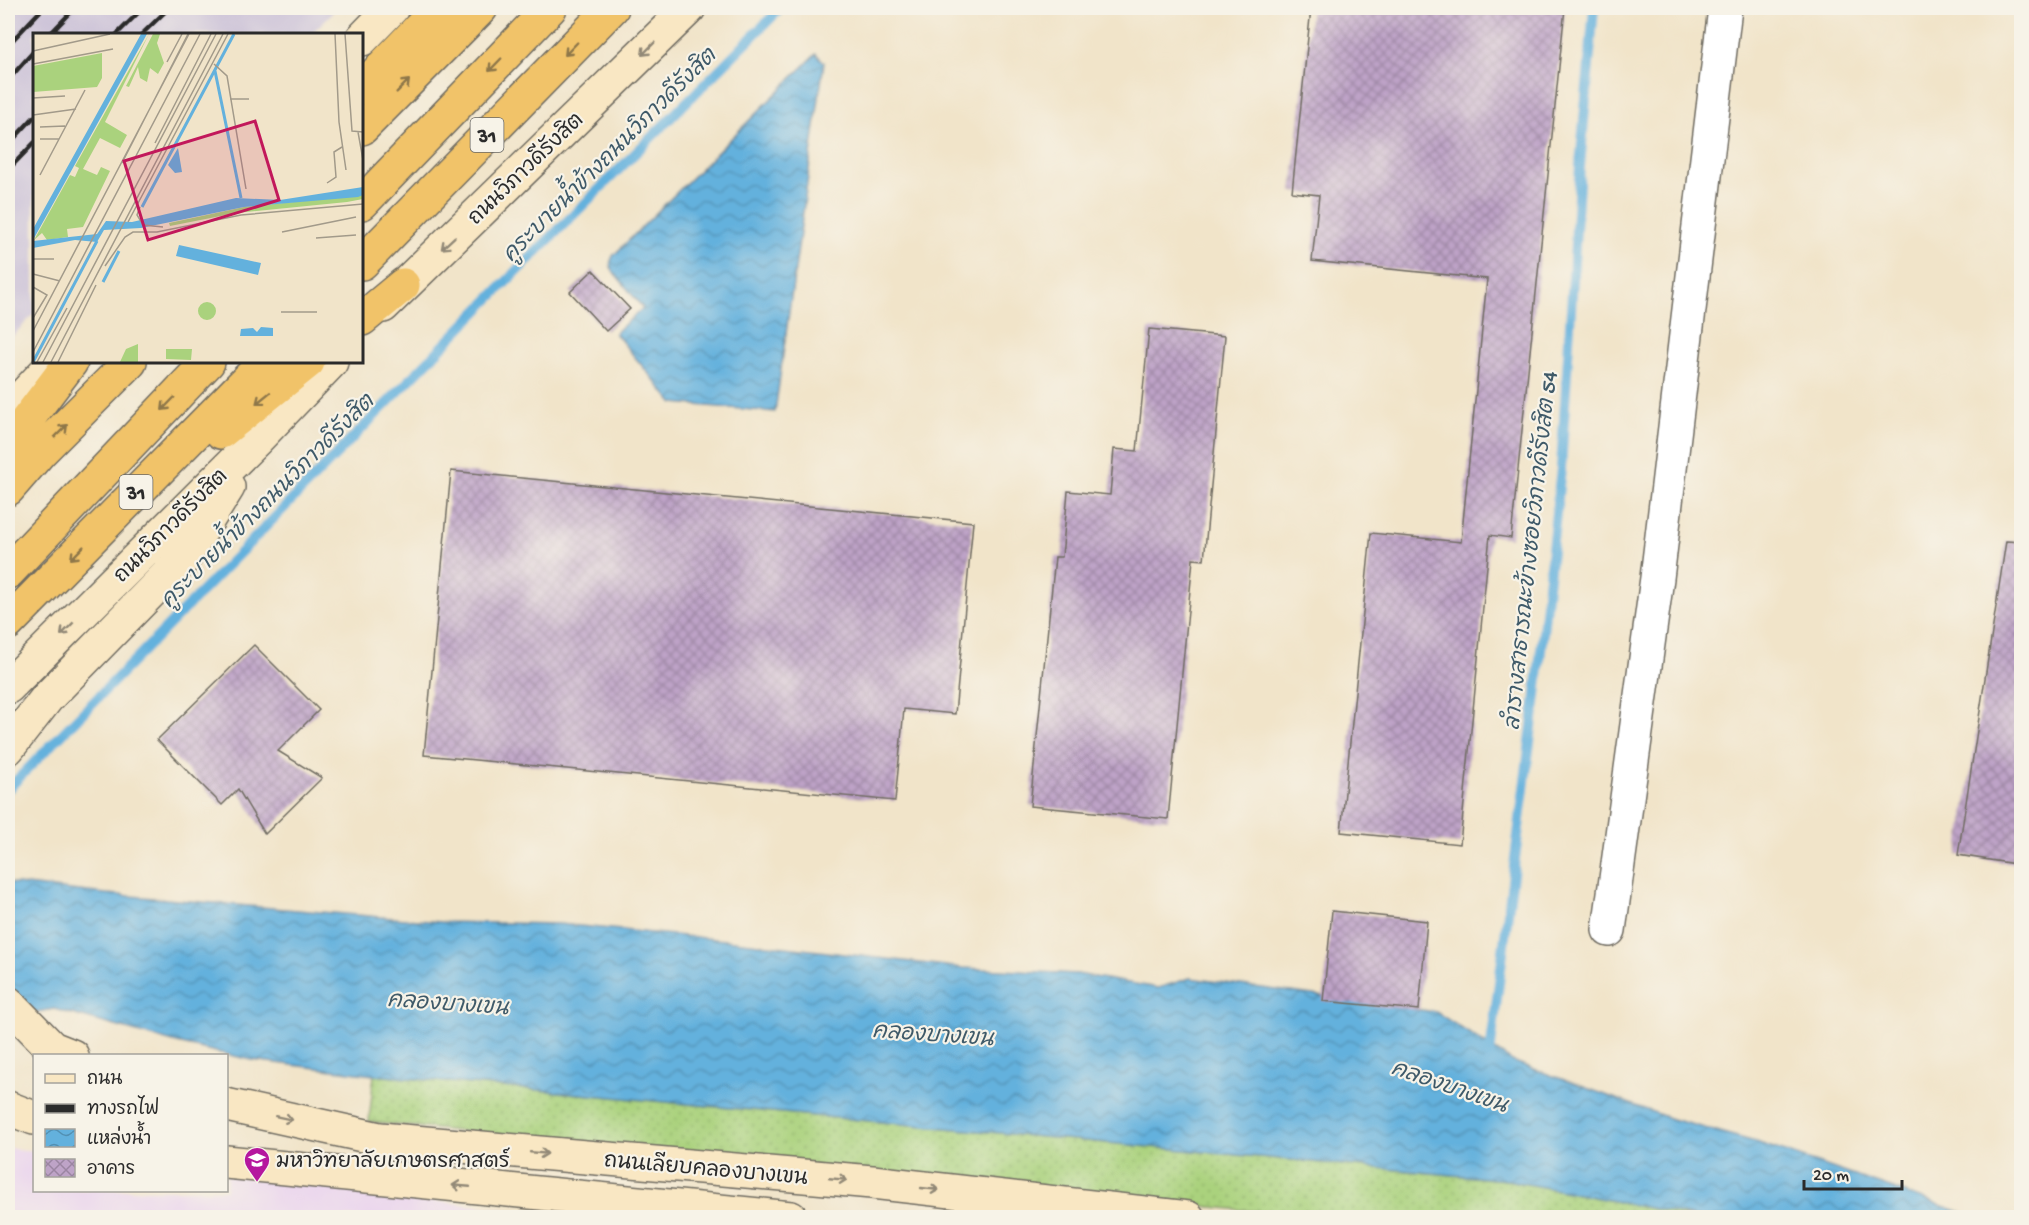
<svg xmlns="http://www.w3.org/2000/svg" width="2029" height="1225" viewBox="0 0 2029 1225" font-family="'Gochi Hand','Playpen Sans Thai',sans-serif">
<defs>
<pattern id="grass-dots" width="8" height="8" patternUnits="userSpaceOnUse" patternTransform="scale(1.5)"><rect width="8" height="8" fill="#aad27d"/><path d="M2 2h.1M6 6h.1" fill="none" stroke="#92b46c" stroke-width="1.8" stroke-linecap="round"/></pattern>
<pattern id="water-waves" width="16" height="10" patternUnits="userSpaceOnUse" patternTransform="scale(1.5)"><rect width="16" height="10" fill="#63b1dd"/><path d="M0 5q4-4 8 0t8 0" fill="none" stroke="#5290b3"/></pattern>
<pattern id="building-cross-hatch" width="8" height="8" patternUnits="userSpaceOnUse" patternTransform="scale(1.5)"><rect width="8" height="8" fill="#bea3c7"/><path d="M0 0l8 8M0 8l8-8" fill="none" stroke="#9b85a2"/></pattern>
</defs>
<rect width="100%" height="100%" fill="#f7f3e8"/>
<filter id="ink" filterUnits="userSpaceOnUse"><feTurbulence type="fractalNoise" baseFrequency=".0167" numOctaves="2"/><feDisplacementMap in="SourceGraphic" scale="12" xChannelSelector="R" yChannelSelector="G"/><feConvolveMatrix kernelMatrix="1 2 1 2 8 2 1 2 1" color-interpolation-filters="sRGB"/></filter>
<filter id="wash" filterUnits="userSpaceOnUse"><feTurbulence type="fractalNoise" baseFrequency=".008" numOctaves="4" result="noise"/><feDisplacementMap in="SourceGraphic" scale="24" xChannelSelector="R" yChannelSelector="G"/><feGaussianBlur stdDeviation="1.35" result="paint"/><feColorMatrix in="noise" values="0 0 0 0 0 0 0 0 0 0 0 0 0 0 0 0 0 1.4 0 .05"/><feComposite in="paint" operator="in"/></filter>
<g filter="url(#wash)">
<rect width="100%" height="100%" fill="#f1e4c9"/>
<path fill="#e9d2ee" d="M8,1148L34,1151V1190H226L227,1175L562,1217H8Z"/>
<path fill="#c9bfd7" d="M8,8H337L311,34H34V314L8,341Z"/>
<path fill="url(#grass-dots)" stroke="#6a7e54" stroke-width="1.5" d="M374,1075L1507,1180L1695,1217H1311L369,1122Z"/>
<path fill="url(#water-waves)" stroke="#476e84" stroke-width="1.5" d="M816,54L824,62L775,412L673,403L615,333L643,308L613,271C609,265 610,262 613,256Z
M8,883L106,894L441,922L559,924L725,940L963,968L1077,974L1158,988L1190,978L1436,1012L1512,1061L1672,1119L1759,1143L1975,1217H1695L1507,1180L374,1075L252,1060L177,1043L54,1009L8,1017Z"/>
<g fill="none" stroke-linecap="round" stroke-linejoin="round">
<path stroke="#63b1dd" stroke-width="10" d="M8,789L503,285L781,8
M1489,1061L1536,695L1561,468L1580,166L1594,8"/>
</g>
<g id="blocks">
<path fill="url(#building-cross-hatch)" d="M1311,8H1565L1511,538L1490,535L1460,844L1341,832L1371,533L1461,542L1487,279L1312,261L1319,195L1292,192Z
M593,270L630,309L606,331L570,292Z
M1149,329L1225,336L1204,560L1193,559L1168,819L1030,806L1055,557H1062L1068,491L1110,495L1114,449L1137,451Z
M451,471L973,522L955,714L904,709L895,801L424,755Z
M2006,541L2022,542V865L1958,855Z
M254,645L319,710L278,751L322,778L265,834L238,789L222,805L157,740Z
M1332,911L1427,921L1419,1010L1323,1001Z"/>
</g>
</g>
<g filter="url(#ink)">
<use href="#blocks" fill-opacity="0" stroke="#706c62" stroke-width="1.5"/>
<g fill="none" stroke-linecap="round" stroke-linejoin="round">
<g stroke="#706c62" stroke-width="36">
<path id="street" d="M1609,930L1657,578L1725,8"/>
</g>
<g stroke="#706c62" stroke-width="36">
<path id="secondary" d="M362,39L392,8
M383,306L689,8
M8,412L55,362
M8,687L257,439L331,362
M8,748L47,698L184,558L228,487
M8,1003L52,1048L72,1056
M226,1105L380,1139L872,1182L1188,1218
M8,1108L34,1118
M226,1162L791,1218"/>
</g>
<g stroke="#706c62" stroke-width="36">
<path id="highway" d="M362,88L439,8
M362,128L481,8
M362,203L550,8
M362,263L612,8
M362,319L403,285
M221,432L308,362
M8,445L71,362
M8,489L41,451L130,362
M8,572L208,362
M8,623L265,362"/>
</g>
<use href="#street" stroke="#fff" stroke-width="33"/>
<use href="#secondary" stroke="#f9e7c3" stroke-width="33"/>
<use href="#highway" stroke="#f1c369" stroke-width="33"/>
<path stroke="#2b2b2b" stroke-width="4.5" d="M8,17L16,8
M50,34L75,8
M117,34L143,8
M142,34L169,8
M8,45L43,8
M8,80L34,51
M8,145L34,117
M8,170L34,143"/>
</g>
<defs><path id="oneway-shaft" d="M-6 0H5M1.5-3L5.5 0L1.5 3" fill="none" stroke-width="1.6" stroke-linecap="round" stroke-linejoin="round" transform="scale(1.5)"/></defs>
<g stroke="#8e774a">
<use href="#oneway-shaft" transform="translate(571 49) rotate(134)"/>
<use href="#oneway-shaft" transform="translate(495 65) rotate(134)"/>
<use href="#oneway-shaft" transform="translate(403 86) rotate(-45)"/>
<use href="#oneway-shaft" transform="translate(263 398) rotate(141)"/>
<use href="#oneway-shaft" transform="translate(168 404) rotate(134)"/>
<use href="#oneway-shaft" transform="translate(61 431) rotate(-45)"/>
<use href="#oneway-shaft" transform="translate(77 553) rotate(135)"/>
</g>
<g stroke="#928977">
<use href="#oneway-shaft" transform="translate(648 49) rotate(135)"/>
<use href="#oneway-shaft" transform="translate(448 243) rotate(137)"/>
<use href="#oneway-shaft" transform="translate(67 629) rotate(135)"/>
<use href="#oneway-shaft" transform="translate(284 1118) rotate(12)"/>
<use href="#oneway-shaft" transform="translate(539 1153) rotate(5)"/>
<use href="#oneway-shaft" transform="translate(838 1179) rotate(5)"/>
<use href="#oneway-shaft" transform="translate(461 1186) rotate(-175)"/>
<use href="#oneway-shaft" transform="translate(930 1189) rotate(6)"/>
</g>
</g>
<defs>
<g id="university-pin" transform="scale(1.35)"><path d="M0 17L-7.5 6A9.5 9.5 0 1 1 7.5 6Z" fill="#b5179e" stroke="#f7f3e8"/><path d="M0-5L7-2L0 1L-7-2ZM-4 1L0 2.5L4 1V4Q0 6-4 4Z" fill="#fff"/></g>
</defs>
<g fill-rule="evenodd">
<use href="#university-pin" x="257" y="1160"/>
</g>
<g text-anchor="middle" stroke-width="4.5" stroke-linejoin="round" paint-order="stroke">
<g fill="#f7f3e8" stroke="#686764" stroke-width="1.5">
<rect x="470.5" y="118" width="33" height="34" rx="4.5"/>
<rect x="119.5" y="475" width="33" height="34" rx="4.5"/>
</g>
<g font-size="20" font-weight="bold" fill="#2b2b2b">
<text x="487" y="142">31</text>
<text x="136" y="499">31</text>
</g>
<g font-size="21" fill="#2b2b2b" stroke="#f7f3e8">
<text transform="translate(525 168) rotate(-44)" y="7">ถนนวิภาวดีรังสิต</text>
<text transform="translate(170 525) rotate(-45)" y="7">ถนนวิภาวดีรังสิต</text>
<text transform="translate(706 1168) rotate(5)" y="7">ถนนเลียบคลองบางเขน</text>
</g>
<g font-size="21" fill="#2b2b2b" stroke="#f7f3e8" text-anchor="start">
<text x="276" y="1167">มหาวิทยาลัยเกษตรศาสตร์</text>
</g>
<g font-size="22" font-style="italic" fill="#3f5a69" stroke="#f7f3e8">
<text transform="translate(608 154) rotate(-45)" y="8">คูระบายน้ำข้างถนนวิภาวดีรังสิต</text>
<text transform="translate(266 500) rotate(-45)" y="8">คูระบายน้ำข้างถนนวิภาวดีรังสิต</text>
<text transform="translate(1529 551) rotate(-84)" y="8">ลำรางสาธารณะข้างซอยวิภาวดีรังสิต 54</text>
<text transform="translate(448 1002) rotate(4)" y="8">คลองบางเขน</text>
<text transform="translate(933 1033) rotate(4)" y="8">คลองบางเขน</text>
<text transform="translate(1450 1085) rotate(19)" y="8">คลองบางเขน</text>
</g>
</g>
<g transform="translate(33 33)">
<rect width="330" height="330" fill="#f1e4c9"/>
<path d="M116,1L72,89L94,102L87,115L67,105L50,136L64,142L68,134L77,138L50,194L34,196L35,204L14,207L9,200L1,207L37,142L42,144L46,135L42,133ZM120,1H127L124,10L131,30L125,41L117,35L114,49L107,45L105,34L96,54L93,53ZM330,162V166L314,169L203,180L137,193L136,190L211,174Z" fill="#aad27d"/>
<path d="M69,20V45L64,54L0,59V33Z" fill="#aad27d"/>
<path d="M165 278a9 9 0 1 1 18 0a9 9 0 1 1-18 0ZM133,316H159L158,327L133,326Z" fill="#aad27d"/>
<path d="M105,311V329H87L93,316Z" fill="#aad27d"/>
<path d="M108,1H114L0,207V196ZM145,115L149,139L142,140L135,132ZM330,154V162L325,164L211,174L108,195L71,197L64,209L42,207L0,215V208L64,201L73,188L99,189L203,165L247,167ZM146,212L228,230L225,242L143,223ZM228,294L240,295V303H207L208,296L220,295L224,299Z" fill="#63b1dd"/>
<path fill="none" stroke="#63b1dd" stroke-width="3" d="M182,38L208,165M109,174L201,1M70,249L86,218M0,329L64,208"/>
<path fill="none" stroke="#a29a8a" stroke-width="1.5" d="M302,1L306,89L313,137M312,1L319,98L330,99M0,18L77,1M134,29L149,1M0,31L80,16M181,31L194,43L213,156M0,65L32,63M197,66H216M0,82L43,76M7,94L32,93M325,99L330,127M7,106H26M122,110L178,1M89,130L155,1M7,142L52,57M294,150L303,144L301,119L309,114M107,174L104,182L110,192L130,194M95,189L195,1M249,199L323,184M283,205L323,202M0,226H21M72,233L92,204L100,199H124L208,182L330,171M0,241L27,248M0,254L14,262L0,285M248,279H284M0,298L156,1M0,319L167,1M4,329L34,275M10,329L183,1M18,329L190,1M25,329L63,252"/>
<path fill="#c2185b" fill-opacity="0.15" stroke="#c2185b" stroke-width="3" d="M222,88L246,167L115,207L91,128Z"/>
<rect width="330" height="330" fill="none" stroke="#2b2b2b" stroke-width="3"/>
</g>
<rect width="2029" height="1225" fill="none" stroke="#f7f3e8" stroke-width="30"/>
<rect x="33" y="1054" width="195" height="138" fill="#f7f3e8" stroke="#a5a39c" stroke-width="1.5"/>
<rect x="45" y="1074" width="30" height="9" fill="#f9e7c3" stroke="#a5a39c" stroke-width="1.5"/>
<text x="87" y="1084" font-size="18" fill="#2b2b2b">ถนน</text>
<rect x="45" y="1104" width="30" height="9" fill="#2b2b2b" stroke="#a5a39c" stroke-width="1.5"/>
<text x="87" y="1114" font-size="18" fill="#2b2b2b">ทางรถไฟ</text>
<rect x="45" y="1129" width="30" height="18" fill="url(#water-waves)" stroke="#a5a39c" stroke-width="1.5"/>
<text x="87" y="1144" font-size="18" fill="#2b2b2b">แหล่งน้ำ</text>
<rect x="45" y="1159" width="30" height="18" fill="url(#building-cross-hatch)" stroke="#a5a39c" stroke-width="1.5"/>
<text x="87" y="1174" font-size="18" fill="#2b2b2b">อาคาร</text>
<path d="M1804 1180v9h98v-9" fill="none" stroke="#2b2b2b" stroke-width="3"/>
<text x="1813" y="1180" font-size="18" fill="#2b2b2b" stroke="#f7f3e8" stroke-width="4.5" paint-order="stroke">20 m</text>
</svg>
